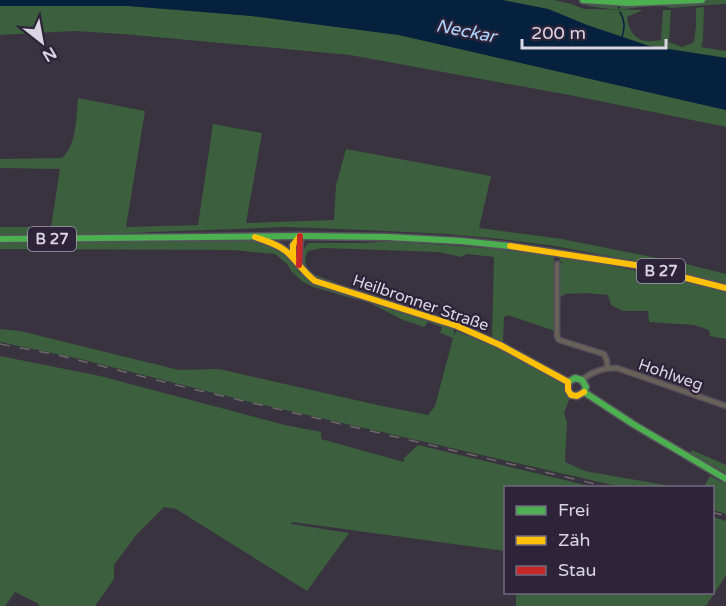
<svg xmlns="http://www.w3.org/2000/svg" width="726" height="606" viewBox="0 0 726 606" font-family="'Varela Round',sans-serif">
<rect width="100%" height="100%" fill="#38333f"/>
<path fill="#3c5f3d" d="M502,0H554L571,4L584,9L643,10L627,17C630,38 641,44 661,40L663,10H671L669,42L682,47L694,42L696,25V8L704,7L703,40L701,47L726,51V58L649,46L587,25L548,9Z
M692,0H726V4L708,5L670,8C657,2 640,8 626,9C612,10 596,8 582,4L641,6Z
M31,5L129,6L252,16L399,35L726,110V127L580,97L350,55L123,34L75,31L0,35V6Z
M78,98L145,111L126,227L198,225L213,124L262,133L246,223L334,220L336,185L346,149L491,176L479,228L562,239L682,263L726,274V284L623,259L555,246L501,239L446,234L365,230L287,227L152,232L124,234L0,235V227H51L60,169L0,168V159L62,158C77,144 76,118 78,98Z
M253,241C266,243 280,244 288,255C294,262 296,271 304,277C320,289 344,293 362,298L363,300L351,298L313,287L302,281L292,272L287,264L275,254L233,250L0,249V242Z
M390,241L498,249L554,256V262L552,263H564L559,261L560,256L567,257L686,281L726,291V339L710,336L709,330L694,325L649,322L648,311H623L611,305L608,295L586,293L565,294L557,299L555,331L508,315L504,317L503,343L492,337L494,257L467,254L461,257L439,252L323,248L308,251C303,260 305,268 313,274L365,294L450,319V321L365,295L313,277C305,269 301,263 302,251L308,243H365Z
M368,302L454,329V336L456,331L509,353L568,382L571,395L564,413L567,422L565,462L585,471L676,487H621L246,401L80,359L0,342V329L20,331L179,370L219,369L382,406L428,415L435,406L453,338L440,333L442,327L428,322L424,327L403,320Z
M0,356L100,376L285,425L321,432V439L404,462V458L418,445L594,487L506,488L505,551L292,522L291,524L349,533L307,591L176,509L164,507L137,534L114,565V579L95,606H38L39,604L15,592L5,606H0Z
M692,450L726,465V474L690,453Z
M710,476L726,484V514L713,510L712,488L704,487Z
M713,517L726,521V575L706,606H516V593L712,592Z"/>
<path fill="#06213e" d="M0,0H502L548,9L587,25L649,46L726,58V110L399,35L252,16L129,6H0Z"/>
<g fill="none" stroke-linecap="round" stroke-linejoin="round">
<path stroke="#06213e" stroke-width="1.5" d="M619,6V8
M620,12C625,21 625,27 622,37"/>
<g stroke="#55515c" stroke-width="7">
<path id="street" d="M557,264V336L559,340L604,354L607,361V368
M582,380C593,371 603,368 617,368L726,406"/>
</g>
<g stroke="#55515c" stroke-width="9">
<path id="fast" d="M583,0L629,3L702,0
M0,239L300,236L388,237L461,241L510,246
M568,382L575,378L582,380L586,387L584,392
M584,392L633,424L726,479"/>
</g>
<g stroke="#55515c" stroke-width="9">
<path id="slow" d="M255,237C266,241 278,244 287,252C297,261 304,273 315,281L457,326L500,345L568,382
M510,246L635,265L726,288
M293,256V245L300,236
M568,382V390L571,395L577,396L584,392"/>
</g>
<g stroke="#55515c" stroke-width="9">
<path id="jam" d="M299,265L300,236"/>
</g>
<use href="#street" stroke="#686157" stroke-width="4"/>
<use href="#fast" stroke="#4caf50" stroke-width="6"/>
<use href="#slow" stroke="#ffc107" stroke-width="6"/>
<use href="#jam" stroke="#c62828" stroke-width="6"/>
<path stroke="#6f6a69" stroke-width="1.5" stroke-dasharray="10 10" stroke-linecap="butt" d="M0,344L58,355L176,385L612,488
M712,512L726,516"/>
</g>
<g text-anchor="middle" stroke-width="4.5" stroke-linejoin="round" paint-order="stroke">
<g fill="#2d243a" stroke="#a69fb0" stroke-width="1.5">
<rect x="28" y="227" width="48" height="24" rx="4.5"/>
<rect x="637" y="259" width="48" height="24" rx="4.5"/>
</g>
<g font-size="15" font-weight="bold" fill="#dad4e3">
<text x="52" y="244">B 27</text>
<text x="661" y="276">B 27</text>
</g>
<g font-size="16" fill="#dad4e3" stroke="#2d243a">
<text transform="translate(421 302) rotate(19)" y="6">Heilbronner Straße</text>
<text transform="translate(671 374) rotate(19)" y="6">Hohlweg</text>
</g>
<g font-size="18" font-style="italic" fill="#add2fb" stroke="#2d243a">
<text transform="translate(466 31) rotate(11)" y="6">Neckar</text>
</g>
</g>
<rect x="504" y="486" width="210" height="108" fill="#2d243a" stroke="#726a7e" stroke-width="1.5"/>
<rect x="516" y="506" width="30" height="9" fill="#4caf50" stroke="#726a7e" stroke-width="1.5"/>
<text x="558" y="516" font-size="18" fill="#dad4e3">Frei</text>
<rect x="516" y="536" width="30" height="9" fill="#ffc107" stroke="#726a7e" stroke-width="1.5"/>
<text x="558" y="546" font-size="18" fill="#dad4e3">Zäh</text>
<rect x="516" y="566" width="30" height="9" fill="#c62828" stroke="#726a7e" stroke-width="1.5"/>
<text x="558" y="576" font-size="18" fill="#dad4e3">Stau</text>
<g transform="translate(42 42) rotate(149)" stroke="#2d243a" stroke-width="4.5" paint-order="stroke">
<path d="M0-4.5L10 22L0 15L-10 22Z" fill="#dad4e3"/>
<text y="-9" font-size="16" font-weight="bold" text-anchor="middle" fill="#dad4e3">N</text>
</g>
<path d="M522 39v9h144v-9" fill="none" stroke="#dad4e3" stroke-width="3"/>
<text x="531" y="39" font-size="18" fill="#dad4e3" stroke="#2d243a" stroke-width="4.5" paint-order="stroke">200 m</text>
</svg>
